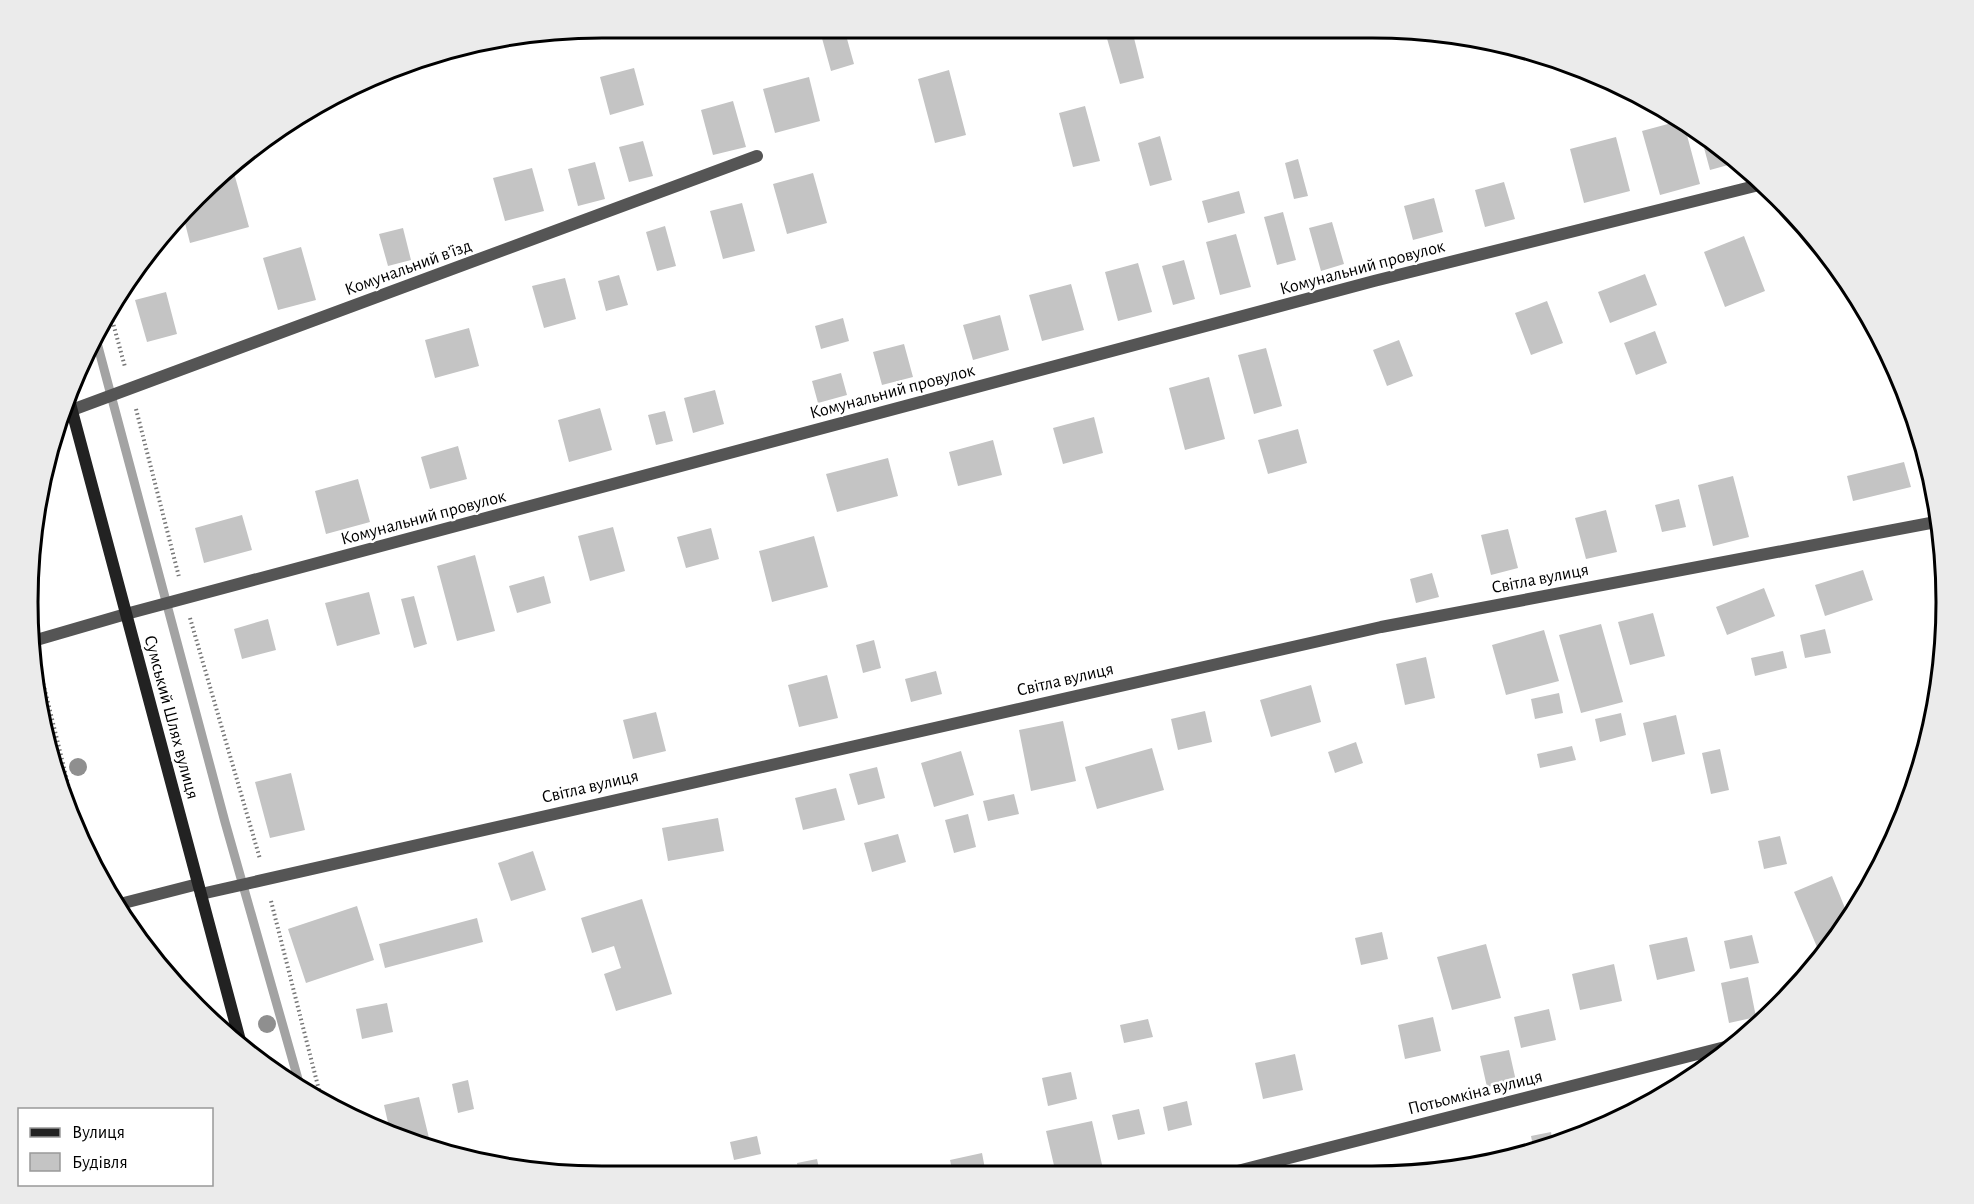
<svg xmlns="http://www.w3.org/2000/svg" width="1974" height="1204" viewBox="0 0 1974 1204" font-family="'Alegreya Sans',sans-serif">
<rect width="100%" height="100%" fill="#fff"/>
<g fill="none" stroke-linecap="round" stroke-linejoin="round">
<path stroke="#a3a3a3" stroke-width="9" d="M96,339L225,822L300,1086"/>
</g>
<path fill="#c4c4c4" d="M831,28H844L854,64L831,71L820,31Z
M1124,30H1132L1144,78L1120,84L1106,35Z
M634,68L644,105L610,115L600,77Z
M949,70L966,135L935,143L918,79Z
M809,77L820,121L775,133L763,89Z
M733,101L746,147L713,155L701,110Z
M1085,106L1100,161L1073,167L1059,113Z
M1679,121L1684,124L1700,184L1660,195L1642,131Z
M1700,133L1722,146L1739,162L1710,170Z
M1160,136L1172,180L1150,186L1138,143Z
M1616,137L1630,191L1584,203L1570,149Z
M643,141L653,176L629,182L619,147Z
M1298,159L1308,196L1294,199L1285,163Z
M595,162L605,199L578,206L568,169Z
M532,168L544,211L505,221L493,178Z
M234,173L249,227L190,243L184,219L224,176Z
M813,173L827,223L787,234L773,184Z
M1504,182L1515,219L1485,227L1475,190Z
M1239,191L1245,213L1208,223L1202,201Z
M1434,198L1443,232L1413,240L1404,206Z
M742,203L755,251L723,259L710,211Z
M1283,212L1296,260L1277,265L1264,217Z
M1332,222L1344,264L1321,271L1309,228Z
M665,226L676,266L657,271L646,232Z
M403,228L411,260L388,266L379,234Z
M1236,234L1251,287L1220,295L1206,242Z
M1744,236L1765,291L1725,307L1704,252Z
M301,247L316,300L278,310L263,258Z
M1184,260L1195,299L1173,305L1162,266Z
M1138,263L1152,312L1118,321L1105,272Z
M1645,274L1657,305L1610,323L1598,292Z
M619,275L628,305L606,311L598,281Z
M565,278L576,319L544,328L532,286Z
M1071,284L1084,330L1042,341L1029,295Z
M166,292L177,334L147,342L135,300Z
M1547,301L1563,343L1531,355L1515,313Z
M1000,315L1009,350L973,360L963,325Z
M843,318L849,341L821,349L815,326Z
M469,328L479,366L435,378L425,340Z
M1655,331L1667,363L1636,375L1624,343Z
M1399,340L1413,376L1387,386L1373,350Z
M904,344L913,377L882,385L873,352Z
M1266,348L1282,406L1254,414L1238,355Z
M841,373L847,395L818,403L812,381Z
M1209,377L1225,439L1185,450L1169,388Z
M715,390L724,424L693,433L684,398Z
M600,408L612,450L569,462L558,420Z
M665,411L673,441L656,445L648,415Z
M1094,417L1103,453L1063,464L1053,428Z
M1298,429L1307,463L1268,474L1258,440Z
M993,440L1002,475L958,486L949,452Z
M458,446L467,479L430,489L421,457Z
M888,458L898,496L837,512L826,474Z
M1904,462L1911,487L1853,501L1847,476Z
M1733,476L1749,537L1713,546L1698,485Z
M358,479L370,522L326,534L315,491Z
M1679,499L1686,527L1662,532L1655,505Z
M1606,510L1617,552L1586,559L1575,518Z
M242,515L252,550L204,563L195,528Z
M613,527L625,571L590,581L578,536Z
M711,528L719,559L686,568L677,537Z
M1508,529L1518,568L1491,575L1481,535Z
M814,536L828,587L772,602L759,551Z
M475,555L495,631L457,641L437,566Z
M1863,570L1873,600L1825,616L1815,585Z
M1432,573L1439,597L1416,603L1410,579Z
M544,576L551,603L517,613L509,586Z
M1764,588L1775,616L1727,635L1716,607Z
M369,592L380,634L337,646L325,603Z
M414,596L427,644L414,648L401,599Z
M1653,613L1665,656L1630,665L1618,622Z
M268,619L276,650L242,659L234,629Z
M1601,624L1623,702L1581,713L1559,635Z
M1825,629L1831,653L1805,658L1800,635Z
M1544,630L1559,681L1506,695L1492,645Z
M874,640L881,668L863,673L856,645Z
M1783,651L1787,668L1755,676L1751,658Z
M1426,657L1435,698L1405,705L1396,664Z
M936,671L942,694L911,702L905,679Z
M827,675L838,718L799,727L788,685Z
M1311,685L1321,722L1271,737L1260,700Z
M1559,693L1563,713L1535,719L1531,699Z
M1205,711L1212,742L1178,750L1171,719Z
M656,712L666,751L633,759L623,720Z
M1621,713L1626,735L1600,742L1595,719Z
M1676,715L1685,754L1652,762L1643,723Z
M1063,721L1076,781L1031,791L1019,730Z
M1356,742L1363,763L1335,773L1328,752Z
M1572,746L1576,760L1540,768L1537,754Z
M1152,748L1164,790L1097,809L1085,767Z
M1720,749L1729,790L1711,794L1702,753Z
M961,751L974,795L934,807L921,763Z
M877,767L885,798L858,805L849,774Z
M291,773L305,830L270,838L255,782Z
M836,788L845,820L803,830L795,798Z
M1014,794L1019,814L988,821L983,801Z
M968,814L976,847L954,853L945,820Z
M718,818L724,851L668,861L662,828Z
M898,834L906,862L872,872L864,843Z
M1780,836L1787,864L1764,869L1758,841Z
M533,851L546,890L511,901L498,863Z
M1832,876L1849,918L1822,959L1794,892Z
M642,899L672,994L616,1011L604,974L621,968L614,946L592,953L581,918Z
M357,906L374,960L306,983L288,929Z
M477,918L483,942L385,968L379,944Z
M1382,932L1388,959L1361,965L1355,938Z
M1752,935L1759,963L1730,969L1724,941Z
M1687,937L1695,971L1657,980L1649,945Z
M1486,944L1501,998L1452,1010L1437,957Z
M1614,964L1622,1001L1580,1010L1572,974Z
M1748,977L1756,1017L1729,1023L1721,983Z
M387,1003L393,1032L362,1039L356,1009Z
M1549,1009L1556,1040L1521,1048L1514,1017Z
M1433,1017L1441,1051L1405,1059L1398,1025Z
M1148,1019L1153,1037L1124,1043L1120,1025Z
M1509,1050L1516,1081L1487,1087L1480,1056Z
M1295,1054L1303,1090L1263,1099L1255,1063Z
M1071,1072L1077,1099L1048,1106L1042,1078Z
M468,1080L474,1109L458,1113L452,1084Z
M419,1097L430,1142L422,1144L391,1136L384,1105Z
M1187,1101L1192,1125L1168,1131L1163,1107Z
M1139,1109L1145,1134L1118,1140L1112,1115Z
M1092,1121L1103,1169L1079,1174H1056L1046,1131Z
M1551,1132L1554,1147L1534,1151L1531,1136Z
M757,1136L761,1154L734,1160L730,1142Z
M982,1153L986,1174H953L950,1160Z
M817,1159L820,1173H799L797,1163Z"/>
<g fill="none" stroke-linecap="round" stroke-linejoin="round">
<path stroke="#777" stroke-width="4" stroke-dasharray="1.5 3" stroke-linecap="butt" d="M110,312L125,367
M136,409L179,577
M190,618L260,859
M38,662L80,833
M271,901L321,1098"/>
<path stroke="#555" stroke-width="12" d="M72,410L757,156
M33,641L126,614L1374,281L1763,184
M201,894L1381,627L1941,521
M116,905L198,884
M1222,1175L1737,1044"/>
<path stroke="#222" stroke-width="12" d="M68,396L242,1048"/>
</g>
<g fill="#8f8f8f">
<circle cx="78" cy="767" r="9"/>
<circle cx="267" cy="1024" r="9"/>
</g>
<g text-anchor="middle" stroke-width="5" stroke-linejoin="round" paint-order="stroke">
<g font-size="18" fill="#000" stroke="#fff">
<text transform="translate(408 267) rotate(-20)" y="6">Комунальний в’їзд</text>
<text transform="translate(1362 267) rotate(-15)" y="6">Комунальний провулок</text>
<text transform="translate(892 391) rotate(-15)" y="6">Комунальний провулок</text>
<text transform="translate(423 517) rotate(-15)" y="6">Комунальний провулок</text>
<text transform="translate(1540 578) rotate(-11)" y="6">Світла вулиця</text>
<text transform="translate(1065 679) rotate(-13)" y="6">Світла вулиця</text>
<text transform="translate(172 717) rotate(75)" y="6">Сумський Шлях вулиця</text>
<text transform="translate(590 786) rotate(-13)" y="6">Світла вулиця</text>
<text transform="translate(1475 1092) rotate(-14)" y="6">Потьомкіна вулиця</text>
</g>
</g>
<path d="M0 0H1974V1204H0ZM602 38H1372A564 564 0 0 1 1936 602V602A564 564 0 0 1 1372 1166H602A564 564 0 0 1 38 602V602A564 564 0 0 1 602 38Z" fill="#ebebeb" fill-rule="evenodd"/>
<path fill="none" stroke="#000" stroke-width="3" d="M602 38H1372A564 564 0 0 1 1936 602V602A564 564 0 0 1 1372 1166H602A564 564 0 0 1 38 602V602A564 564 0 0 1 602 38Z"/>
<rect x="18" y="1108" width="195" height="78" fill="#ffffff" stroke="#999999" stroke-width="1.5"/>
<rect x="30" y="1128" width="30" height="9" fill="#222222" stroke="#999999" stroke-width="1.5"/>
<text x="72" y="1138" font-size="18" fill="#000000">Вулиця</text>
<rect x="30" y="1153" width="30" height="18" fill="#c4c4c4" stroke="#999999" stroke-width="1.5"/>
<text x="72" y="1168" font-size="18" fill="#000000">Будівля</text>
</svg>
